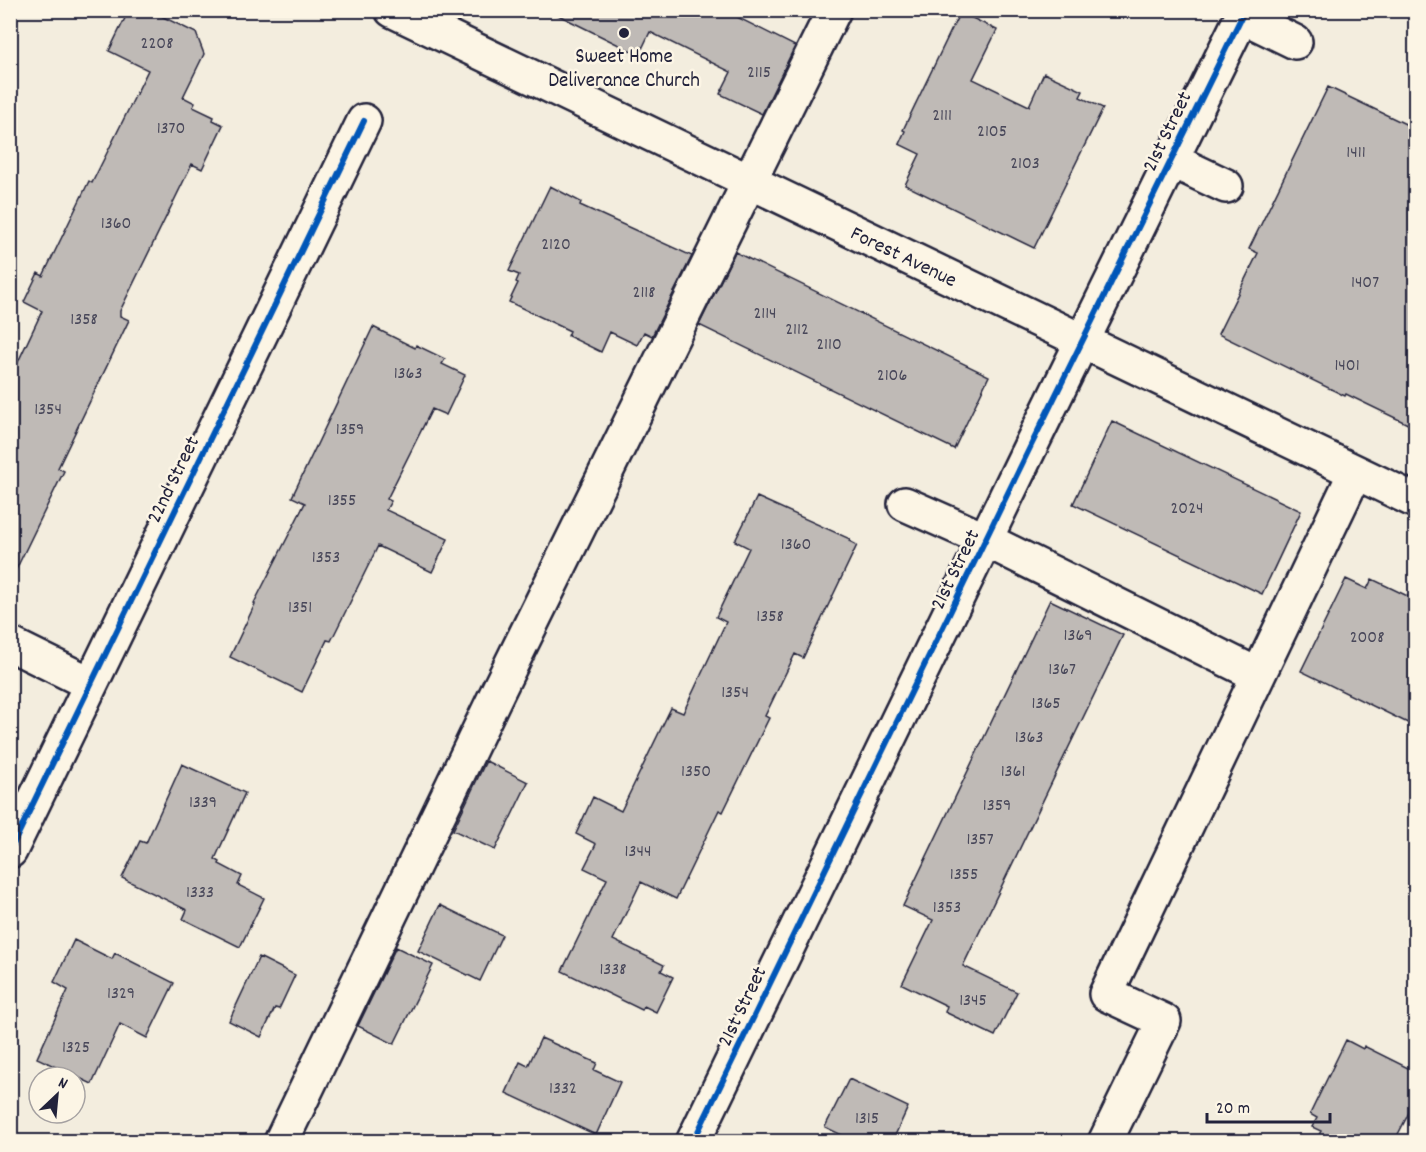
<svg xmlns="http://www.w3.org/2000/svg" width="1426" height="1152" viewBox="0 0 1426 1152" font-family="Dekko,sans-serif">
<rect width="100%" height="100%" fill="#f3edde"/>
<filter id="ink" filterUnits="userSpaceOnUse"><feTurbulence type="fractalNoise" baseFrequency=".0167" numOctaves="2"/><feDisplacementMap in="SourceGraphic" scale="12" xChannelSelector="R" yChannelSelector="G"/><feConvolveMatrix kernelMatrix="1 2 1 2 8 2 1 2 1" color-interpolation-filters="sRGB"/></filter>
<g filter="url(#ink)">
<path fill="#bfbab6" stroke="#22223b" stroke-width="1.5" d="M129,10H149L196,33L204,54L183,97L195,103L193,107L214,117L213,120L223,125L202,169L192,164L120,311V316L129,320L58,468L64,471L10,582V379L42,311L24,302L38,273L43,276L89,181L92,183L148,70L109,51Z
M548,10H723L795,46L762,114L720,94L731,72L650,32L639,55Z
M960,12L997,30L973,79L1029,106L1044,73L1083,91L1080,97L1103,108L1034,248L905,185L920,154L899,144L905,131L903,130Z
M1328,87L1416,129V428L1346,394L1345,396L1218,334L1258,253L1249,249Z
M550,186L581,202L580,205L692,256L652,336L644,332L637,345L610,332L601,352L568,336L570,331L509,302L518,283L516,282L519,275L509,271Z
M735,252L989,376L954,449L699,325Z
M373,327L415,348L416,345L445,359L442,364L465,375L446,415L432,409L387,499L391,501L386,510L448,539L432,572L378,546L331,641L327,640L302,692L230,657L255,604L254,603L305,503L292,497Z
M1112,421L1301,511L1262,594L1073,504Z
M757,497L850,539L849,541L857,545L803,658L795,654L765,716L769,718L723,812L719,810L676,899L641,882L613,940L664,965L661,971L673,977L656,1012L644,1006L642,1010L562,971L607,879L584,868L596,844L576,834L593,797L621,811L671,708L683,713L726,622L716,617L749,548L735,541Z
M1346,579L1367,589L1372,579L1416,600V727L1301,671Z
M1050,600L1123,635L963,966L1017,992L995,1036L945,1012L947,1006L902,984L933,920L903,906Z
M486,761L528,782L495,850L453,830Z
M182,764L245,793L215,859L220,862L219,864L242,876L238,885L264,898L240,947L183,919L187,910L122,878L140,841L146,843Z
M440,905L502,935L480,981L418,951Z
M74,940L112,959L115,953L174,983L147,1038L120,1024L92,1084L37,1058L68,990L54,982Z
M396,947L433,965L394,1044L358,1026Z
M259,957L295,975L279,1009L275,1008L261,1037L229,1021Z
M541,1038L597,1063L594,1070L620,1082L596,1135L506,1093L520,1062L528,1066Z
M1346,1040L1363,1049L1364,1046L1416,1072V1099L1394,1142H1315L1321,1131L1312,1127L1317,1118L1310,1114Z
M849,1079L908,1107L892,1142H856L825,1127Z"/>
<g fill="none" stroke-linecap="round" stroke-linejoin="round">
<g stroke="#22223b" stroke-width="38">
<path id="minor" d="M1242,16L1295,42
M1171,160L1226,186
M905,504L986,540L1258,675
M10,644L91,684
M10,851L364,121
M281,1142L498,691L834,10
M693,1142C877,764 1058,386 1245,10
M1105,1142L1164,1021L1106,994L1355,473"/>
</g>
<g stroke="#22223b" stroke-width="38">
<g id="major">
<path id="s1" d="M392,10L1416,501"/>
</g>
</g>
<use href="#minor" stroke="#fcf5e5" stroke-width="33"/>
<use href="#major" stroke="#fcf5e5" stroke-width="33"/>
<g stroke="#fcf5e5" stroke-width="10">
<path id="cycleway" d="M10,851L364,121
M693,1142C877,764 1058,386 1245,10"/>
</g>
<use href="#cycleway" stroke="#0057b8" stroke-width="6"/>
</g>
</g>
<circle fill="#22223b" stroke="#fcf5e5" stroke-width="2" cx="624" cy="33" r="6"/>
<g text-anchor="middle" stroke-width="5" stroke-linejoin="round" paint-order="stroke">
<g font-size="18" fill="#49485a">
<text x="157" y="48">2208</text>
<text x="759" y="77">2115</text>
<text x="942" y="120">2111</text>
<text x="171" y="133">1370</text>
<text x="992" y="136">2105</text>
<text x="1356" y="157">1411</text>
<text x="1025" y="168">2103</text>
<text x="116" y="228">1360</text>
<text x="556" y="249">2120</text>
<text x="1365" y="287">1407</text>
<text x="644" y="297">2118</text>
<text x="765" y="318">2114</text>
<text x="84" y="324">1358</text>
<text x="797" y="334">2112</text>
<text x="829" y="349">2110</text>
<text x="1347" y="370">1401</text>
<text x="408" y="378">1363</text>
<text x="892" y="380">2106</text>
<text x="48" y="414">1354</text>
<text x="350" y="434">1359</text>
<text x="342" y="505">1355</text>
<text x="1187" y="513">2024</text>
<text x="796" y="549">1360</text>
<text x="326" y="562">1353</text>
<text x="300" y="612">1351</text>
<text x="770" y="621">1358</text>
<text x="1078" y="640">1369</text>
<text x="1367" y="642">2008</text>
<text x="1062" y="674">1367</text>
<text x="735" y="697">1354</text>
<text x="1046" y="708">1365</text>
<text x="1029" y="742">1363</text>
<text x="696" y="776">1350</text>
<text x="1013" y="776">1361</text>
<text x="203" y="807">1339</text>
<text x="997" y="810">1359</text>
<text x="980" y="844">1357</text>
<text x="638" y="856">1344</text>
<text x="964" y="879">1355</text>
<text x="200" y="897">1333</text>
<text x="947" y="912">1353</text>
<text x="613" y="974">1338</text>
<text x="121" y="998">1329</text>
<text x="973" y="1005">1345</text>
<text x="76" y="1052">1325</text>
<text x="563" y="1093">1332</text>
<text x="867" y="1123">1315</text>
</g>
<g font-size="21" fill="#22223b" stroke="#fcf5e5">
<text x="624" y="62">Sweet Home<tspan x="624" dy="24">Deliverance Church</tspan></text>
</g>
<g font-size="21" fill="#22223b" stroke="#fcf5e5">
<text transform="translate(1166 131) rotate(-64)" y="7">21st Street</text>
<text dy="7" stroke="none"><textPath href="#s1" startOffset="568">Forest Avenue</textPath></text>
<text transform="translate(172 479) rotate(-64)" y="7">22nd Street</text>
<text transform="translate(954 569) rotate(-64)" y="7">21st Street</text>
<text transform="translate(741 1006) rotate(-64)" y="7">21st Street</text>
</g>
</g>
<rect width="1426" height="1152" fill="none" stroke="#fcf5e5" stroke-width="36"/>
<rect x="18" y="18" width="1390" height="1116" fill="none" stroke="#22223b" stroke-width="2" filter="url(#ink)"/>
<g transform="translate(57 1095) rotate(26)"><circle r="28" fill="#fcf5e5" stroke="#a5a1a1" stroke-width="1.5"/>
<path d="M0-4.5L10 22L0 15L-10 22Z" fill="#22223b"/>
<text y="-9" font-size="16" font-weight="bold" text-anchor="middle" fill="#22223b">N</text>
</g>
<path d="M1207 1113v9h123v-9" fill="none" stroke="#22223b" stroke-width="3"/>
<text x="1216" y="1113" font-size="18" fill="#22223b" stroke="#fcf5e5" stroke-width="4.5" paint-order="stroke">20 m</text>
</svg>
